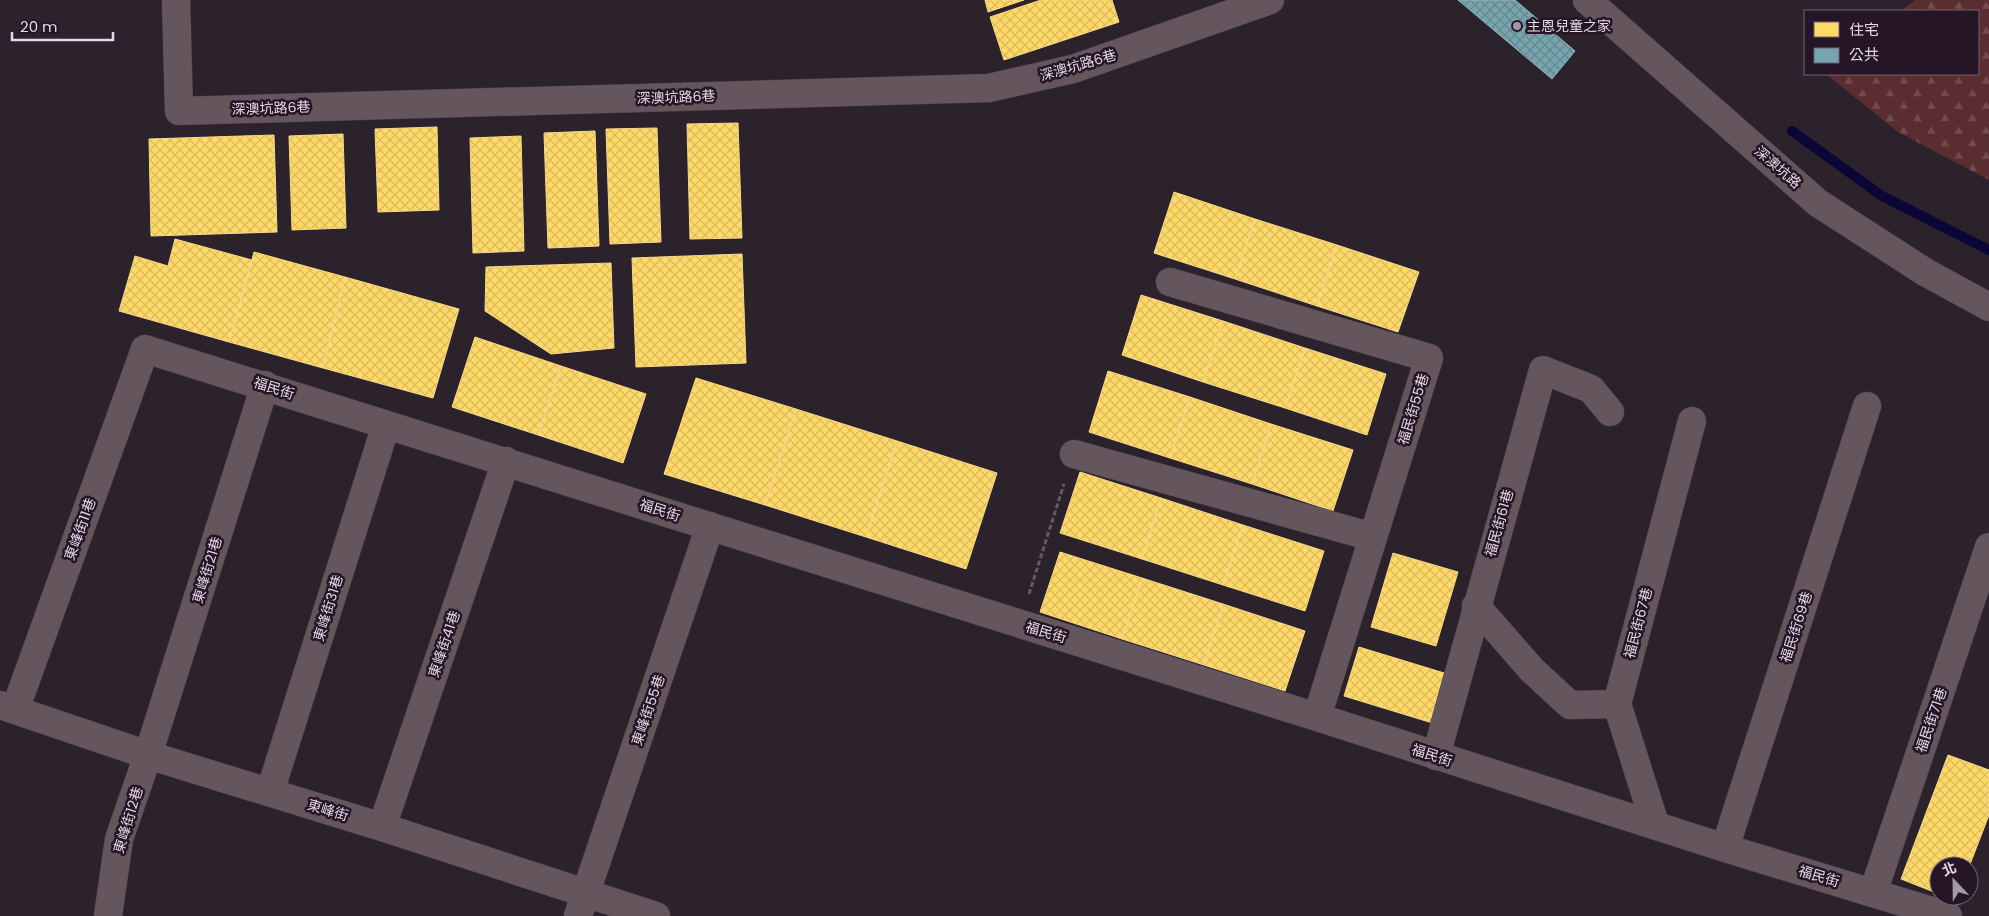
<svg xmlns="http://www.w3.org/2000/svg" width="1989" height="916" viewBox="0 0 1989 916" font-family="Poppins,'Noto Sans TC',sans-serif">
<defs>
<pattern id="forest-firs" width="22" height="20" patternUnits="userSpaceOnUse" patternTransform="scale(1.25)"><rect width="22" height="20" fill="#5a2d31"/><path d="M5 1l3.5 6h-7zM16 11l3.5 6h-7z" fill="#724b4f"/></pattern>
<pattern id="homes-cross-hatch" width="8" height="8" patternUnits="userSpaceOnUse" patternTransform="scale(1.25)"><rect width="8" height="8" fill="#ffd966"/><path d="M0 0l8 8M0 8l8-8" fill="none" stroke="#dabb5f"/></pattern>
<pattern id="public-cross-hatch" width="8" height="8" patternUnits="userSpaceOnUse" patternTransform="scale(1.25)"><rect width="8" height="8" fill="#76a5af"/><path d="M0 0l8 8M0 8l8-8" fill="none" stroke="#67878f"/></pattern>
</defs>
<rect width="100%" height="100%" fill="#2c222c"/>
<path fill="url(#forest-firs)" d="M1915,0H1989V180L1898,132L1826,74H1978V11H1902Z"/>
<path fill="url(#homes-cross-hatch)" stroke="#f7d98c" d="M985,0H1024L988,12Z
M1041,0H1112L1119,22L1004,60L990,17Z
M738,123L742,238L690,239L687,124Z
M437,127L439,210L378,212L375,129Z
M657,128L661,242L610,244L606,129Z
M595,131L599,246L548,248L544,133Z
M343,134L346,228L292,230L289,136Z
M274,135L277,232L151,236L149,139Z
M521,136L524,251L473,253L470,138Z
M1174,192L1255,219L1235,279L1154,253Z
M1255,219L1337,245L1317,306L1235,279Z
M175,239L252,260L229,342L119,311L135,256L168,266Z
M1337,245L1419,272L1398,332L1317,306Z
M254,252L345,277L323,368L229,342Z
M742,254L746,363L636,367L632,258Z
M611,263L614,348L551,354L485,311L486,267Z
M345,277L459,309L433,398L323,368Z
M1141,295L1223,321L1203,382L1122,355Z
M1223,321L1305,348L1285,408L1203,382Z
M475,337L561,366L538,435L452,407Z
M1305,348L1386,374L1367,435L1285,408Z
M561,366L646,394L623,463L538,435Z
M1108,371L1190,397L1170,458L1089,432Z
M696,378L796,409L765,505L664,474Z
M1190,397L1271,424L1252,484L1170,458Z
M796,409L897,441L866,537L765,505Z
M1271,424L1353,450L1333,511L1252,484Z
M897,441L997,473L966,569L866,537Z
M1080,472L1161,498L1142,559L1060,533Z
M1161,498L1243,525L1223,585L1142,559Z
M1243,525L1324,551L1305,611L1223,585Z
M1060,552L1142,578L1122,639L1040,612Z
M1393,553L1458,572L1436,646L1371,627Z
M1142,578L1223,604L1204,665L1122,639Z
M1223,604L1305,631L1285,691L1204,665Z
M1359,647L1454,676L1439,725L1344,696Z
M1948,755L1989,770V815L1969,867L1939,866V894L1901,879Z"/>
<path fill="url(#public-cross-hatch)" stroke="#97b4bf" d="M1458,0H1515L1575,51L1552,79Z"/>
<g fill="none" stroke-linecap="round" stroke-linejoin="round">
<path stroke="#0b0635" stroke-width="10" d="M1792,131L1882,196L1989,250"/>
<g stroke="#484048" stroke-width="29">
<path id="minor" d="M176,0L179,111L989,88L1073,69L1270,0
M1587,0L1818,203L1925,272L1989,307
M1170,282L1429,358L1317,717
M1074,454L1373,537
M1476,606L1532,670L1570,705L1617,704
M0,705L148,755L382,827L656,916
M15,710L145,349L1317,717L1725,848L1948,916
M1436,756L1543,370L1591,389L1610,412
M270,792L386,425
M1655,824L1617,704L1692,421
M382,827L506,461
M1725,848L1867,406
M1873,893L1989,547
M108,916L119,839L148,755L265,385
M578,916L710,526"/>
</g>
<path stroke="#665a62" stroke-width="3" stroke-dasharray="5 2.5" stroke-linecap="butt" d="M1029,594L1064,484"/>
<use href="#minor" stroke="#65555d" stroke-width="28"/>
</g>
<circle fill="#a398a3" stroke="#251526" stroke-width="2" cx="1517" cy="26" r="5"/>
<g text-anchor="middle" stroke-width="5" stroke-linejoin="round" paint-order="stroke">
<g font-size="14" fill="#e3d8e3" stroke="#251526" text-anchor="start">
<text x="1527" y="31">主恩兒童之家</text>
</g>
<g font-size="14" fill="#e3d8e3" stroke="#251526">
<text transform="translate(1078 65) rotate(-16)" y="5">深澳坑路6巷</text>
<text transform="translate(676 97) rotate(-2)" y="5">深澳坑路6巷</text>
<text transform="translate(271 108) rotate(-2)" y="5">深澳坑路6巷</text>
<text transform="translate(1778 167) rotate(41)" y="5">深澳坑路</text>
<text transform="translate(274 388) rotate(18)" y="5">福民街</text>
<text transform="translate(1413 409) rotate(-73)" y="5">福民街55巷</text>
<text transform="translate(660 510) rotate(18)" y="5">福民街</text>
<text transform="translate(1499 523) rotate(-74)" y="5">福民街61巷</text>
<text transform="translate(80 529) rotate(-70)" y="5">東峰街11巷</text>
<text transform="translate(207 570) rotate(-73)" y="5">東峰街21巷</text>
<text transform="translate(328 608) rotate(-73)" y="5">東峰街31巷</text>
<text transform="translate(1638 623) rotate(-75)" y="5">福民街67巷</text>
<text transform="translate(1796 627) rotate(-72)" y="5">福民街69巷</text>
<text transform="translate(1046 632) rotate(17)" y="5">福民街</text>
<text transform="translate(444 644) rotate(-71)" y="5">東峰街41巷</text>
<text transform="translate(648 710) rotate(-71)" y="5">東峰街55巷</text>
<text transform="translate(1931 720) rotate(-71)" y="5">福民街71巷</text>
<text transform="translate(1432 755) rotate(18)" y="5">福民街</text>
<text transform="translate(328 810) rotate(17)" y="5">東峰街</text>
<text transform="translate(128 820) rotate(-73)" y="5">東峰街12巷</text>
<text transform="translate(1819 876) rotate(17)" y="5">福民街</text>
</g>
</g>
<rect x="1804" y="10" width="175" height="65" fill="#251526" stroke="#716372"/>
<rect x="1814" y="22" width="25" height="15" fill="#ffd966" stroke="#716372"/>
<text x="1849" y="35" font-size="15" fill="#e3d8e3">住宅</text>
<rect x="1814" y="48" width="25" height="15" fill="#76a5af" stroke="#716372"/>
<text x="1849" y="60" font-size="15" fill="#e3d8e3">公共</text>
<g transform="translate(1954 881) rotate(338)"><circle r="24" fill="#251526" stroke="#716372"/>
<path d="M0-4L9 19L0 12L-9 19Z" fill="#a398a3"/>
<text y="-8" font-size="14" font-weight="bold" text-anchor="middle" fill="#e3d8e3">北</text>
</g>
<path d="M12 32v8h101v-8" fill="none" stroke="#e3d8e3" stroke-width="2.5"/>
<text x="20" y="32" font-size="15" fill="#e3d8e3" stroke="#251526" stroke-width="4" paint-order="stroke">20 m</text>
</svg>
